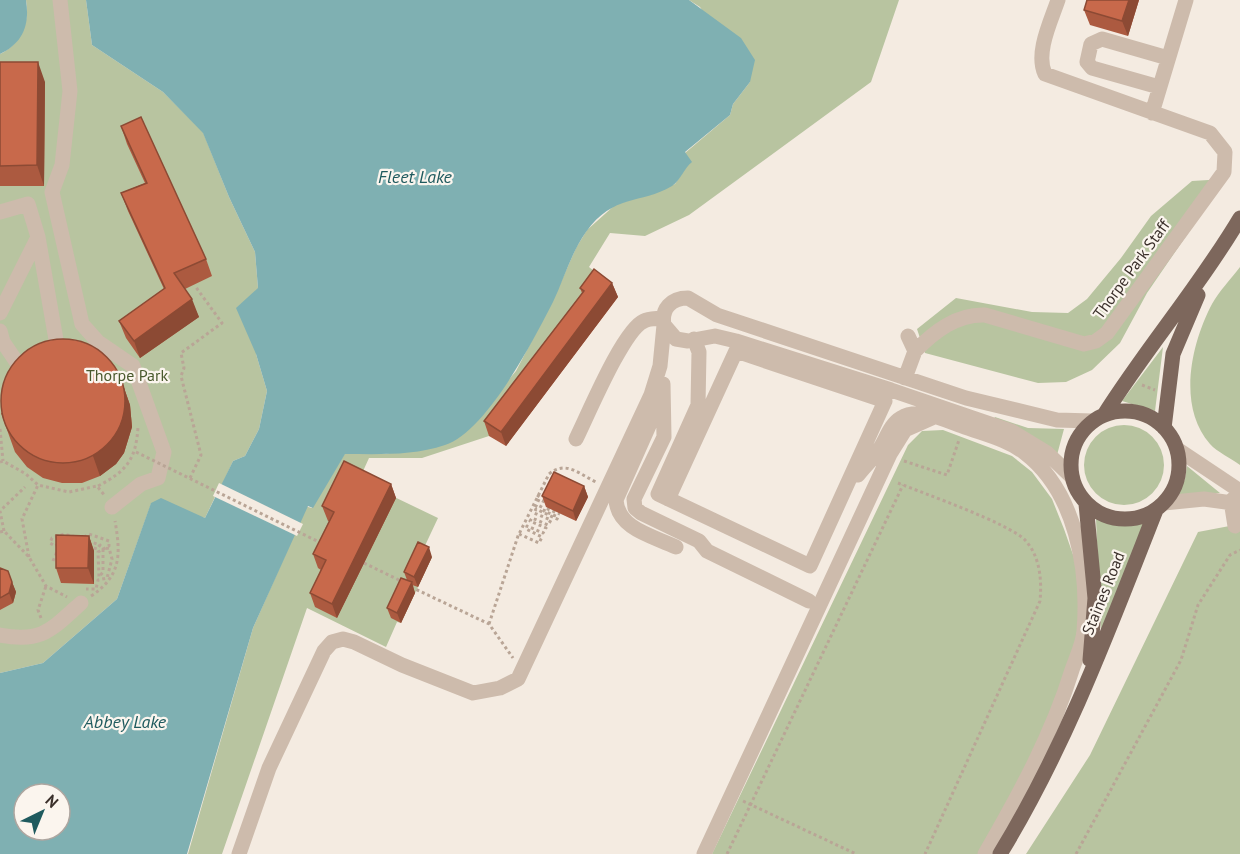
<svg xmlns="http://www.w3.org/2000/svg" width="1240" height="854" viewBox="0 0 1240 854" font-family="'PT Sans',sans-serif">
<rect width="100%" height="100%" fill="#f4ebe1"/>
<path fill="#b8c4a0" d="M26,0H86L92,45L163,92L203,132L229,197L255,252L258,288L256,354L267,391L259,429L245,456L233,461L222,485L312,508L345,453L386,454L465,432L516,371L553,300L576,248L587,230L615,205L675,184L686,167L685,153L730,115L733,104L750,82L700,7L689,0H899L871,82L689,215L645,236L610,233L589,267L604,279L586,309L489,436L422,458H369L359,480L438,518L422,552L432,557L401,623L397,622L386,647L307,608L222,854H188L253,628L294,535L215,497L205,518L151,504L117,599L43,663L0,673V54C21,44 30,22 26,0Z
M1225,179L1147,293L1120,343L1092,370L1066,382L1038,383L925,353L917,329L956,298L1032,312L1068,313L1087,299L1121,258L1151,216L1192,181Z
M1240,267V465C1231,458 1217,452 1210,444C1177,406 1191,344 1212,304C1219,291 1231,279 1240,267Z
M1163,347L1155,411L1122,401Z
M995,417L1028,428L1064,429L1057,455L993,420Z
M1084 465a40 40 0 1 1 80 0a40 40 0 1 1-80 0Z
M943,430L1012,456L1032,472L1052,499L1064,529L1077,566L1083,600L1067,686L985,854H712L908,445L922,431Z
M1187,466L1220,493L1177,496L1185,479Z
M1096,519L1128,526L1144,523L1101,631Z
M1240,524V854H1026L1090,755L1198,532Z"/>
<path fill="#7fb0b2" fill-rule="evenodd" d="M0,0H26C30,25 23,43 0,54Z
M86,0H689L741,38L755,60L750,82L733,104L730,115L685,152L692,162C684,168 681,180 672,186C640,205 614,193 586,232C571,253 564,279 553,302C533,341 487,431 445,445C413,456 378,454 345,454L313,508L308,506L253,628L187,854H0V673L43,663L117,599L151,503L161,498L205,518L233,461L245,456L259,429L267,391L256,354L236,308L258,288L255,252L229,197L203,133L163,92L92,45ZM24,794H60V830H24Z"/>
<path fill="#f4ebe1" d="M219,483L303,524L297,536L213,496Z"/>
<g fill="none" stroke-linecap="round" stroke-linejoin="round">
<path stroke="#b9a596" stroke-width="3" stroke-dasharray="3 3" stroke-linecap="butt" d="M1142,385L1155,390
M0,429L3,461
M904,461L947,475L959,440
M0,462L3,461L26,474L38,485L69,492L97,486L105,496
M190,478L201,455L181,376L184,368L181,353L222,323L195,286
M898,483C925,494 1008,523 1025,540C1040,556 1042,580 1040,601L925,854
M98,486C127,471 136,459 138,427
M537,495L540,497L536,506L540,508L544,500L547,501
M4,531L0,511L25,487
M0,532L4,531L29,557L46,586L67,597
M519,534L539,543L542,537L526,529L527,526L543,533L546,528L530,521L532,518L548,525L551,520L534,513L536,509L557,519L558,517L544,511L545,508L560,514
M84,537L89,534L109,541V546L98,552L99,577L103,572V549L109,548L112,559L107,578L98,580L96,589H86
M88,541L100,545L97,549L91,547
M58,544L55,546L50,543L52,538L64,534L76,537
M29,557L22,519L38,485
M53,561L58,549
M364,563L403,582
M411,587L489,624L513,658
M91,596C121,576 121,555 115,521
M41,618L38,610L46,586
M489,624L518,536L549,474C566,460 579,474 596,482
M743,801L856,854
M727,854L903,485
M1076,854L1181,660L1198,605L1230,555L1240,550"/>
<path stroke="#cdbbac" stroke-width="15" d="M60,0L70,91L62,165L52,192L82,324L98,342L133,366L164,452L158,478L141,484L112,507
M1159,87L1092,68L1087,62L1091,44L1102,39L1168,58
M1152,113L1186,0
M0,212L28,204L38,237L58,351
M0,313L38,237
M0,331L3,342L22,370
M915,351C935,331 957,314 985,315L1084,344L1096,341L1107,333L1224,172L1225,152L1210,133L1045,74C1035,53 1051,21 1058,0
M905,378L915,351L908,336
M663,384L664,437L634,499L635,508L641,513L699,541L707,551L809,601
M660,401L616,500C618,529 653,536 676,547
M576,439C588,415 623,330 644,321C649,318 657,319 663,318
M1177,449L1240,491
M858,475C864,467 872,460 878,451C886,441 889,425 901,418C918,407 945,420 962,426C983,434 1007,439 1025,453C1076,492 1089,570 1084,631C1083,644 1076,658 1072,670C1052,735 1019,795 985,854
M1072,477L1047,453L1011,431L891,390L736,341L715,336L688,341L676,339L664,325C661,309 671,298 688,298L717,315L966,398L1057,420L1092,421
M668,499L736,351L885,401L810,566L658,494L698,405L699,352L694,339
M1164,503L1204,499L1240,504
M1235,526L1231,501L1238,495
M0,635C42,643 51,630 81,603
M239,854L269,768L324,651L332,642L343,639L354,642L402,665L473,693L500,688L518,679L651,395L660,366L664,325
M704,854L890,454L905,430L932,418"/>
<path stroke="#7d675c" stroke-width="15" d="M1071 465a54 54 0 1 1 108 0a54 54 0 1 1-108 0Z
M1104,415C1147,347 1199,287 1240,218
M1164,428L1173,354L1198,295
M1086,504L1095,598L1090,660
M1000,854C1066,746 1110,627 1156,510"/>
<path stroke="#b9a596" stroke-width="3" stroke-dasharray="3 3" stroke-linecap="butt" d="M136,452L321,543"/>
</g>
<path fill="#ac5a40" d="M1087,0H1139L1128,36L1090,25L1084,10Z
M0,62L45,82L44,186H0Z
M121,126L206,259L212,276L185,289L199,317L140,358L126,338L119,321L164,289L128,211L121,193L145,183L127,144Z
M612,283L618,297L506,446L489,436L484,421L582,293L580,288Z
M123,385L130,405L132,427L124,453L116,464L100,476L82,483H62L43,478L27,467L15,452L1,413Z
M391,484L396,498L337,618L315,607L310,593L321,570L318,568L313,554L329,521H328L322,506Z
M584,486L588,497L576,521L546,507L542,496Z
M89,536L94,551V584L61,583L56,568Z
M432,557L418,587L412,585L415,593L401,623L391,618L387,608L407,580L404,572Z
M0,568L12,582L16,592L13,603L0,610Z"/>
<path fill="#8c4a34" d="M1129,0H1139L1128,36L1122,21Z
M38,62L45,82L44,186L37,165Z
M612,283L618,297L506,446L501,432Z
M192,299L199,317L140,358L134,341Z
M123,385L130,405L132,427L124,453L116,464L100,476L93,456Z
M391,484L396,498L337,618L332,604Z
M584,486L588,497L576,521L573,511Z
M89,536L94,551V584L88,568Z
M429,547L432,557L418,587L414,577Z
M12,582L16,592L13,603L9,593Z
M412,582L415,593L401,623L397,613Z"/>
<path fill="#c8694b" stroke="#8c4a34" stroke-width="1.5" d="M1087,0H1129L1122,21L1084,10Z
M0,62H38L37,165L0,166Z
M141,117L206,259L174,273L192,299L134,341L119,321L165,288L121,193L147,183L121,126Z
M594,269L612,283L501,432L484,421L584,291L580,288Z
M1 401a62 62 0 1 1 124 0a62 62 0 1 1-124 0Z
M344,461L391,484L332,604L310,593L326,560L313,554L334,512L322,506Z
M554,472L584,486L573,511L542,496Z
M56,535L89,536L88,568H56Z
M418,542L429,547L414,577L404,572Z
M0,568L8,571L12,582L9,593L0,598Z
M401,578L412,582L397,613L387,608Z"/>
<g text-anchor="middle" stroke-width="4.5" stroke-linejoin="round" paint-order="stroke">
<g font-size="16" fill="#3b302b" stroke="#fbf5ee">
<text transform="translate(1131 269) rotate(-54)" y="6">Thorpe Park Staff</text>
<text transform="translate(1103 593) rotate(-68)" y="6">Staines Road</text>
</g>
<g font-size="16" fill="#4a5a2e" stroke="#fbf5ee">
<text x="127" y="381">Thorpe Park</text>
</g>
<g font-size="18" font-style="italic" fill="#1f5a5e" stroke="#fbf5ee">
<text x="415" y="183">Fleet Lake</text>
<text x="125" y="728">Abbey Lake</text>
</g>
</g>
<g transform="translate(42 812) rotate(43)"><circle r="28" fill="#fbf5ee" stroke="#aea6a0" stroke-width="1.5"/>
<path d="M0-4.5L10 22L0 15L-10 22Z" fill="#1f5a5e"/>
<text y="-9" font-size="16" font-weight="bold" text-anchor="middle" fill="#3b302b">N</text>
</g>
</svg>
